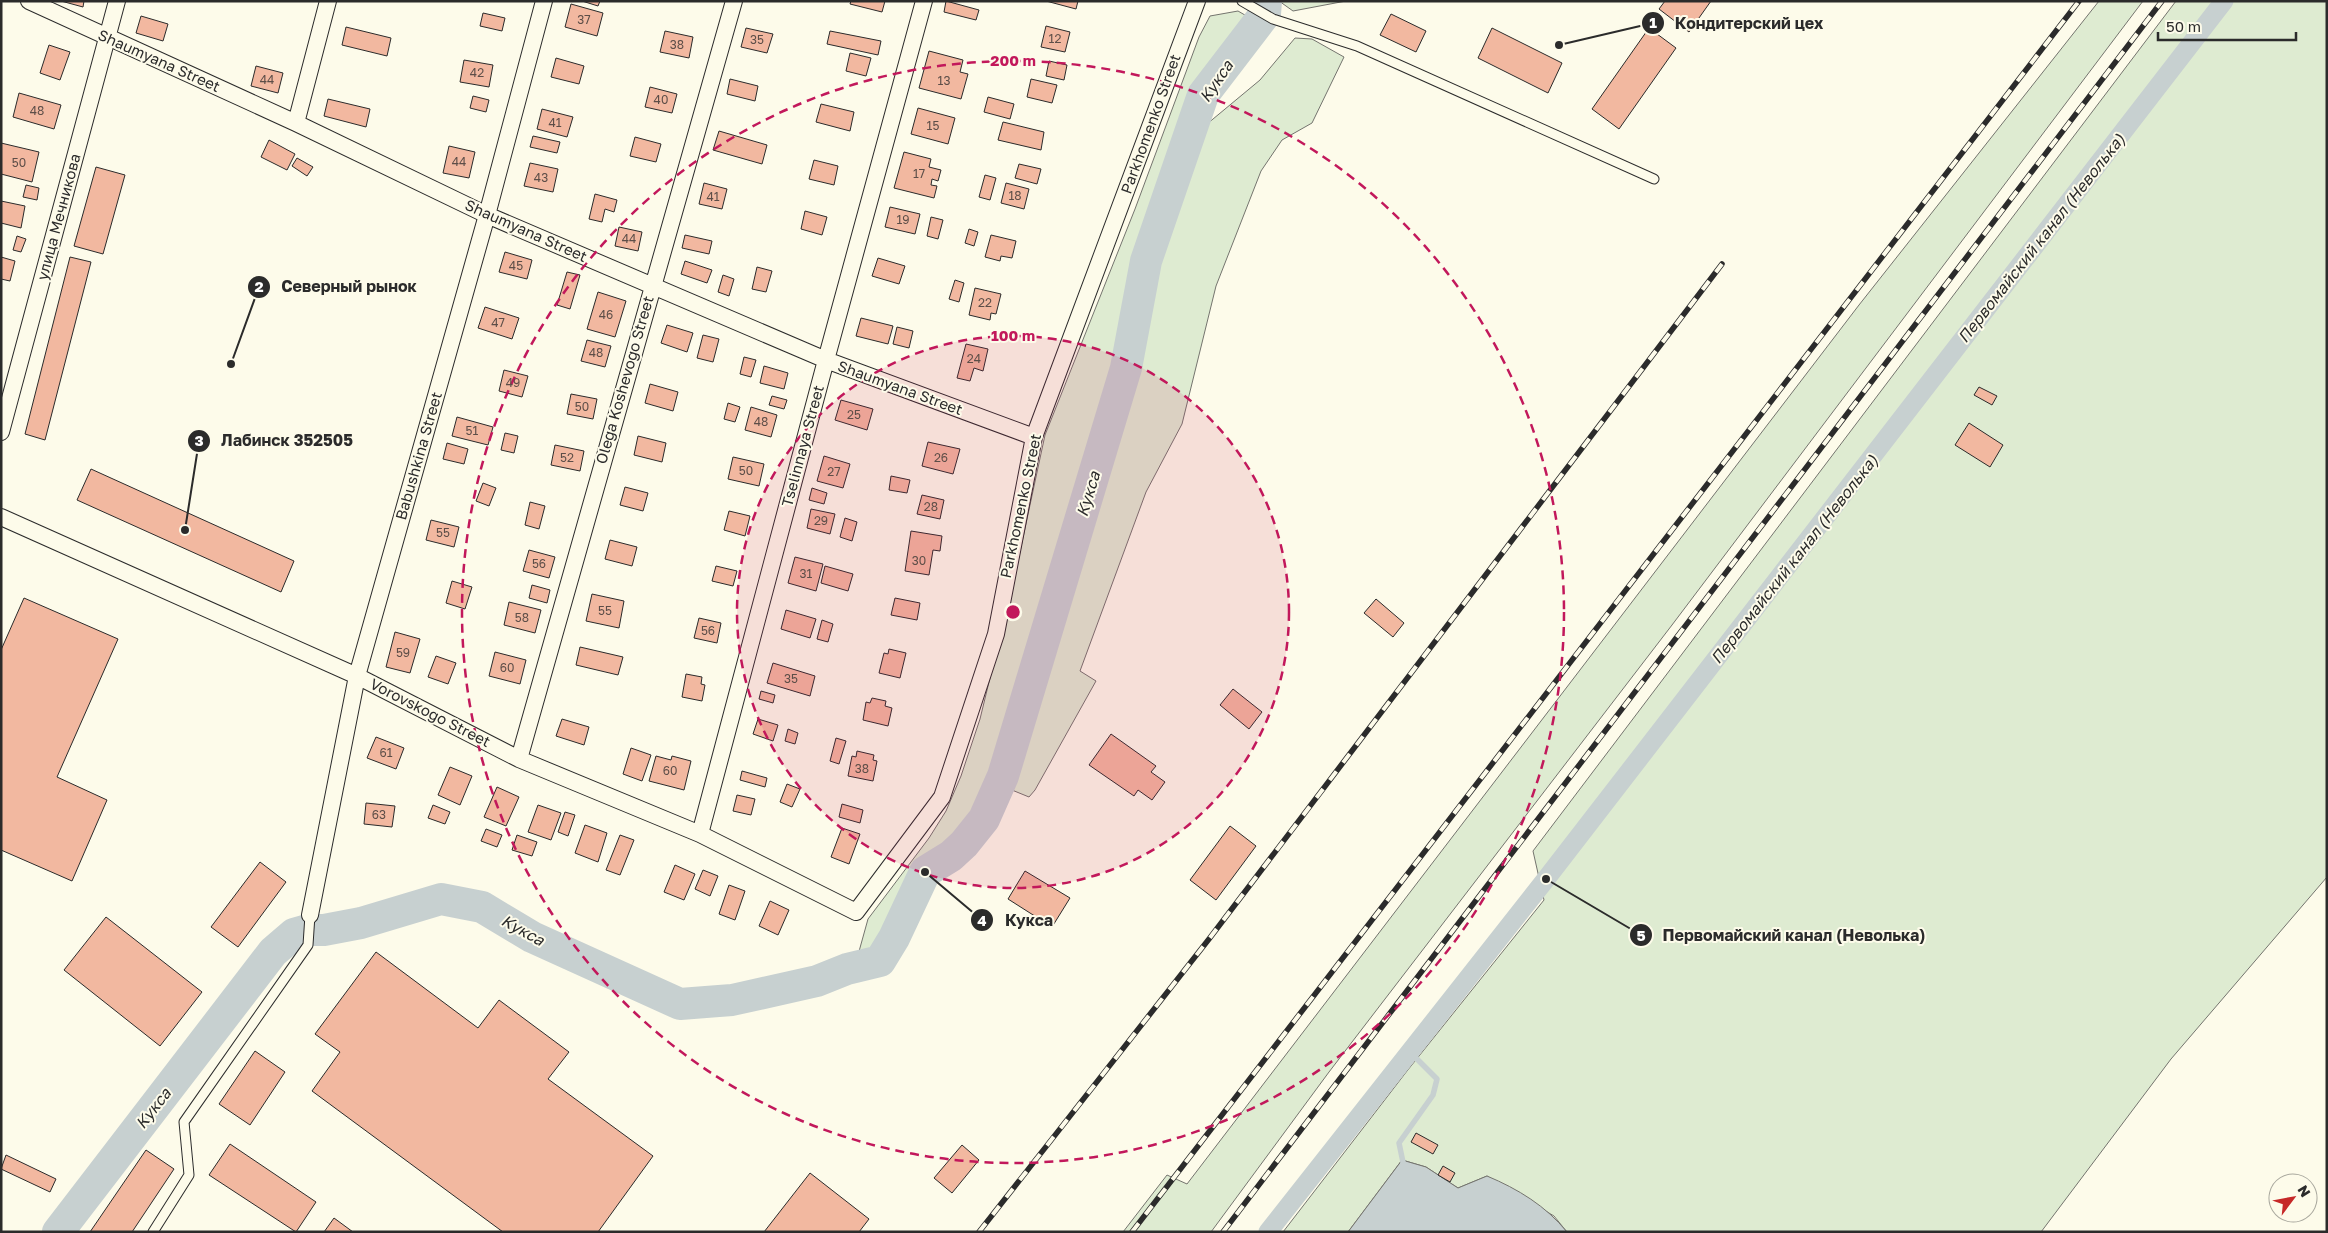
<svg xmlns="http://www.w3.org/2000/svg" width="2328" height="1233" viewBox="0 0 2328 1233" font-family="'Golos Text',sans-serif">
<rect width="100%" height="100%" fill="#fdfbea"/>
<path fill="#deebd1" stroke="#74746e" d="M1279,1H1346L1293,11Z
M2099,1H2143L1672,625L1329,1072L1211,1232H1123L1167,1175L1187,1184L1859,305Z
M2176,1H2327V877L2171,1059L2041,1232H1567L1554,1216L1487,1176L1458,1188L1426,1167L1402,1160L1348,1232H1283L1407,1071L1544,900L1533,851Z
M1238,11L1250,18L1194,98L1135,276L1115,379L991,782L954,842L922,865L874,954L858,955L868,919L929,838L946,811L961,776L980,719L1015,575L1045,435L1135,209L1199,37L1210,16Z
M1295,38L1312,39L1344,57L1312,123L1282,140L1261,171L1216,286L1182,424L1146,492L1080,671L1096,681L1035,790L1029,797L1007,788L1042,672L1108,475L1132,377L1154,264L1207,124L1260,80Z"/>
<path fill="#c7d0d0" stroke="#74746e" d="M1402,1160L1426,1167L1458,1188L1487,1176C1518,1189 1546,1206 1567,1232H1348Z"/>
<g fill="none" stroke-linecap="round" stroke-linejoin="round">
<path stroke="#c7d0d0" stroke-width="5.5" d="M1404,1167L1399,1143L1433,1095L1437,1079L1410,1052"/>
<path stroke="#c7d0d0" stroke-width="19" d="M1268,1232L1546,879L2224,1"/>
<path stroke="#c7d0d0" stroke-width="32" d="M58,1232L273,952L294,934L308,930H324L361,923L441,899L482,907L532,937L680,1004L732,1000L817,981L847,969L880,961L894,938L925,872L951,856L964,844L984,819L1003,776L1126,368L1146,261L1203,95L1265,14L1266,1"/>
</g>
<path fill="#f2b8a0" stroke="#2b2b2b" d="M61,1H84L83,7Z
M582,1H600L598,6Z
M851,1H885L882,12L850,4Z
M946,1L979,10L976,20L944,12Z
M1046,1H1078L1076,9Z
M1665,1H1711L1689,32L1659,9Z
M571,4L603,13L597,36L565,27Z
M483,13L505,18L502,31L480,26Z
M1391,14L1426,31L1416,52L1380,35Z
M141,16L168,24L163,41L136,33Z
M1046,26L1070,32L1065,52L1041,47Z
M346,27L391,38L387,56L342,45Z
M746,28L773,34L767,53L741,47Z
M1492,28L1562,63L1548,93L1478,58Z
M1649,28L1676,48L1619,129L1592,109Z
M665,31L693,37L689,58L660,52Z
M830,31L881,41L878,55L827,44Z
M49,45L70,52L60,80L40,73Z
M929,51L963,60L960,72L968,74L961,99L919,88Z
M850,53L871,58L866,76L846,71Z
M556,58L584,66L579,84L551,77Z
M464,60L493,65L489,87L460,82Z
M1049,61L1067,65L1064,80L1046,76Z
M256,66L283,73L278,93L251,86Z
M730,79L758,86L755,101L727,94Z
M1031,79L1057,85L1052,103L1027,97Z
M650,87L677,94L672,113L645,107Z
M19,93L61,105L54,129L13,117Z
M473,96L489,100L486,112L470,108Z
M988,97L1014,104L1010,119L984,112Z
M328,99L370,109L366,127L324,116Z
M821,104L854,112L850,131L816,122Z
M918,108L955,118L948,144L911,134Z
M542,109L573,117L567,137L537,129Z
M1003,122L1044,132L1041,150L998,140Z
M719,131L767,145L762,164L713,150Z
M533,136L560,142L557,153L530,147Z
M635,137L661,144L656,162L630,156Z
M269,140L295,154L287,170L261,157Z
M1,143L39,152L32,182L1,174Z
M449,146L475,152L469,178L443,173Z
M904,152L931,159L929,167L941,170L938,181L932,179L931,185L937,186L934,198L894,188Z
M297,158L313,167L307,176L292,166Z
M814,160L838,166L834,185L809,179Z
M530,163L558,169L553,192L524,186Z
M1019,164L1041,169L1037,184L1015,178Z
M96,167L125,175L103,254L74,246Z
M985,175L996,178L990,200L979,197Z
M704,183L727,189L722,209L699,204Z
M1006,183L1029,189L1024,209L1001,203Z
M26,185L39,188L37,200L23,197Z
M595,194L617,200L614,212L605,209L602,222L589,219Z
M1,201L25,206L21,228L1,223Z
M890,207L920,214L915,234L885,227Z
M805,211L827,217L822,235L801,229Z
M931,217L943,220L938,239L927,236Z
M619,227L642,232L638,251L615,246Z
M969,229L978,232L974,246L965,243Z
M685,235L712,241L709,254L682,248Z
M991,235L1016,241L1012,258L1001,256L1000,261L985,257Z
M17,236L26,239L21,252L13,250Z
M505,252L532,260L527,279L499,272Z
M1,257L15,261L10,281L1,279Z
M70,257L91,262L45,440L25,434Z
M878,258L905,266L899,284L872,276Z
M685,261L712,270L707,283L681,274Z
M757,267L772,271L766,292L752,289Z
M567,272L580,275L570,309L557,305Z
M723,275L734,279L729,296L718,292Z
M955,280L964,283L959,302L949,299Z
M975,288L1001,294L996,314L991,313L990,320L969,315Z
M598,292L626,301L615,337L587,329Z
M485,307L519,318L512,339L478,328Z
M861,318L893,326L888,344L856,336Z
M667,325L693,333L687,352L661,343Z
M897,327L913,331L909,348L893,344Z
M703,335L719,339L713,362L697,358Z
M587,340L611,346L605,367L581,361Z
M966,344L988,349L983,371L974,368L970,381L957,378Z
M744,357L756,360L751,377L740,374Z
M764,366L788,373L784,389L760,383Z
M504,370L528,376L522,397L499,391Z
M650,384L678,392L673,411L645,403Z
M1979,387L1997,396L1992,405L1974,395Z
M571,394L597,399L593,419L567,414Z
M772,396L787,400L784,409L769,405Z
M841,400L873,409L867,430L835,420Z
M728,403L740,407L735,422L724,419Z
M751,407L777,415L771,437L745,430Z
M457,417L493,427L488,445L452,436Z
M1969,423L2003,445L1990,467L1955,445Z
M505,433L518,436L514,453L501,450Z
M638,436L666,443L662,462L634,455Z
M928,442L960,449L953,474L922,466Z
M447,443L468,449L464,464L443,459Z
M555,445L584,451L580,471L551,465Z
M824,456L850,464L843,488L817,481Z
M733,457L764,464L759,486L728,479Z
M91,469L294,561L281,592L77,500Z
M891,476L910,480L907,493L889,490Z
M483,483L496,488L489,506L476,501Z
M625,487L648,493L643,511L620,505Z
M812,488L827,493L824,504L809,500Z
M922,495L944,500L940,519L917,514Z
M530,502L545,506L539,529L525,525Z
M811,509L835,514L830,534L807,528Z
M729,511L750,516L745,536L724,530Z
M845,518L857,522L852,541L840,537Z
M431,520L459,527L454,547L426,540Z
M911,531L942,536L940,551L933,550L929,575L905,571Z
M610,540L637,547L632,566L605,559Z
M529,550L555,557L549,578L523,571Z
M795,557L823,564L816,591L788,583Z
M716,566L737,571L733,586L712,581Z
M825,566L853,574L848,591L821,583Z
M452,581L472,587L465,609L446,603Z
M532,585L550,590L547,603L529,598Z
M592,594L624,601L619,628L586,621Z
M24,598L118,639L57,777L107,800L72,881L1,850V650Z
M895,598L920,603L917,620L891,615Z
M1376,599L1404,623L1393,637L1364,613Z
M509,602L541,610L535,633L504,625Z
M786,610L816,619L810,638L781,629Z
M699,618L721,623L717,643L694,638Z
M822,620L833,624L828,642L817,639Z
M395,632L420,639L410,673L386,667Z
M580,647L623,657L618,675L576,665Z
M889,649L906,653L900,678L879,673L884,653L888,654Z
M495,652L526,660L520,684L489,676Z
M436,656L456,663L448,684L428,677Z
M773,663L815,676L810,696L767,683Z
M686,674L702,677L701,684L705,685L702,701L682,697Z
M1233,689L1262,712L1249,729L1220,705Z
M761,691L775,695L773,703L759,699Z
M872,698L886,701L885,706L892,708L888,726L863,720L866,702L870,703Z
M562,719L589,727L584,745L556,736Z
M758,719L778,725L773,741L753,734Z
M788,729L798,733L795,744L785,741Z
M1111,734L1156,766L1151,772L1165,782L1152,800L1138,790L1134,796L1089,765Z
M376,737L404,748L396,769L367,758Z
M836,738L846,741L839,764L830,761Z
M631,748L651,755L642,781L623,774Z
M857,751L874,755L873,760L877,761L873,781L848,776L852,756L856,757Z
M656,756L671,760L672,756L691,761L684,790L649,781Z
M450,767L472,776L460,805L438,795Z
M742,771L767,778L765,787L740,780Z
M787,784L800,789L792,807L780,802Z
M497,787L519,797L506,826L484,817Z
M737,795L755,799L751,815L733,811Z
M366,803L395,806L392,827L364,824Z
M842,804L863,810L860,823L839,817Z
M433,805L450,812L445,824L428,818Z
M538,805L561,813L551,840L528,832Z
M565,812L575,815L568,836L558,832Z
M585,825L607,833L598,862L575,853Z
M1230,826L1256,846L1216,900L1190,880Z
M842,828L860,834L849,864L831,857Z
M486,829L502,835L497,847L481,841Z
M517,835L537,842L532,856L512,850Z
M620,835L634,840L620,875L606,870Z
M260,862L286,882L238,947L211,927Z
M675,865L695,874L684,900L664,892Z
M703,870L718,876L710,896L695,889Z
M1025,871L1070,898L1052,927L1008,899Z
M729,885L745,891L735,920L719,914Z
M770,901L789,910L778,935L759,926Z
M106,917L202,992L160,1046L64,970Z
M376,952L478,1028L499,1000L569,1052L548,1079L653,1156L598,1232H503L312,1091L340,1052L315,1034Z
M255,1051L285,1072L250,1125L219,1104Z
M1416,1133L1438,1145L1433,1154L1411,1142Z
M230,1144L316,1202L296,1232L209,1175Z
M962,1145L979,1160L952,1193L934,1178Z
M146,1150L174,1169L132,1232H90Z
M6,1155L56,1179L50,1192L1,1169Z
M1443,1166L1455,1173L1450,1182L1438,1175Z
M810,1173L869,1219L859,1232H764Z
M334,1218L353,1232H324Z"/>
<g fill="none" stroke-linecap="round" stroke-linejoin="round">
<g stroke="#2b2b2b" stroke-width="11">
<path id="service" d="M1242,1L1273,19L1357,46L1654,179
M153,1232L189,1175L184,1122L308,945L310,915"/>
</g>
<g stroke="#2b2b2b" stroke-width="18">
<path id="minor" d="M29,1L296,123L487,215L826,360L1034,437
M296,123L328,1
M1,432L117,1
M1,517L357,676L519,759L700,834L856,912L942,797L996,634L1034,437L1197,1
M519,759L734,1
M700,834L826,360L924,1
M310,915L357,676L487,215L544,1"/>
</g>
<use href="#service" stroke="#fdfbea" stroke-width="9"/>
<use href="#minor" stroke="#fdfbea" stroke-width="16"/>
<g stroke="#2b2b2b" stroke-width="5.5">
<path id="rail" d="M979,1232L1209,939L1722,264
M1132,1232L2079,1
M1223,1232L2162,1"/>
</g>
<use href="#rail" stroke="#fdfbea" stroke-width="4" stroke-dasharray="11" stroke-linecap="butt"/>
</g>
<circle cx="1013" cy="612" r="276" fill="#c2185b" fill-opacity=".12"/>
<g fill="none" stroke="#c2185b" stroke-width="2.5" stroke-dasharray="9 6">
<circle cx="1013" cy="612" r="276"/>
<circle cx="1013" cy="612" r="551"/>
</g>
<g text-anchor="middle" stroke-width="4" stroke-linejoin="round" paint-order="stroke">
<g font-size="12" fill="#5d4e48">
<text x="584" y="24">37</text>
<text x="1055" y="43">12</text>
<text x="757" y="44">35</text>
<text x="677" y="49">38</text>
<text x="477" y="77">42</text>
<text x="267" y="84">44</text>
<text x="944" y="85">13</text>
<text x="661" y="104">40</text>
<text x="37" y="115">48</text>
<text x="555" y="127">41</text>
<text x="933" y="130">15</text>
<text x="459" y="166">44</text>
<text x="19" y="167">50</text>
<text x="919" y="178">17</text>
<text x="541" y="182">43</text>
<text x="1015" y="200">18</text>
<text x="713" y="201">41</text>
<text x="903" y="224">19</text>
<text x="629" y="243">44</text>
<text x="516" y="270">45</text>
<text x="985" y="307">22</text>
<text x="606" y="319">46</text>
<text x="498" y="327">47</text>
<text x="596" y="357">48</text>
<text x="974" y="363">24</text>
<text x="513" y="387">49</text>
<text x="582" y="411">50</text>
<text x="854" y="419">25</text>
<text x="761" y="426">48</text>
<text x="472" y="435">51</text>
<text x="567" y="462">52</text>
<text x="941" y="462">26</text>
<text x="746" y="475">50</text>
<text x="834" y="476">27</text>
<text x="931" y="511">28</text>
<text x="821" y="525">29</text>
<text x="443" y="537">55</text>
<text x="919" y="565">30</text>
<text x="539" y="568">56</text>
<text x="806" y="578">31</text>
<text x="605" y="615">55</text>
<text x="522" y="622">58</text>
<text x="708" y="635">56</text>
<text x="403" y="657">59</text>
<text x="507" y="672">60</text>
<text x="791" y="683">35</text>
<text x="386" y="757">61</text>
<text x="862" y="773">38</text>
<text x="670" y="775">60</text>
<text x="379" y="819">63</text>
</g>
<g font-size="15" fill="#2b2b2b" stroke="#fdfbea">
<text transform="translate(159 61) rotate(24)" y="5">Shaumyana Street</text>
<text transform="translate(1151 124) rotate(-70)" y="5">Parkhomenko Street</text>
<text transform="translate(59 217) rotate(-75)" y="5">улица Мечникова</text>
<text transform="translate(526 231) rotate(24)" y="5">Shaumyana Street</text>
<text transform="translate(625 380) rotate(-74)" y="5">Olega Koshevogo Street</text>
<text transform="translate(900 388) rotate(20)" y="5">Shaumyana Street</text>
<text transform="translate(803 446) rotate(-75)" y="5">Tselinnaya Street</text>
<text transform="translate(419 456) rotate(-74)" y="5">Babushkina Street</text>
<text transform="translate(1021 506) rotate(-78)" y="5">Parkhomenko Street</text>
<text transform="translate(430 713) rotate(27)" y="5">Vorovskogo Street</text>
</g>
<g font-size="16" font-style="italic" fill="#2b2b2b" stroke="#fdfbea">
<text transform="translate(1216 81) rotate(-56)" y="6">Кукса</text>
<text transform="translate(2041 238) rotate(-52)" y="6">Первомайский канал (Неволька)</text>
<text transform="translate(1088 494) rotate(-73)" y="6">Кукса</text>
<text transform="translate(1794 559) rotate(-52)" y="6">Первомайский канал (Неволька)</text>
<text transform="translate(523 930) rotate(29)" y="6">Кукса</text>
<text transform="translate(153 1108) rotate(-52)" y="6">Кукса</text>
</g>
</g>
<circle cx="1013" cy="612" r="8" fill="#c2185b" stroke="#fdfbea" stroke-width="2.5"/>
<g font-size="15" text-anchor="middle" font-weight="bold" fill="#c2185b" stroke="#fdfbea" stroke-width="4" stroke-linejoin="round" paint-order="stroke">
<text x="1013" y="66">200 m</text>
<text x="1013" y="341">100 m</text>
</g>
<path fill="none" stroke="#2b2b2b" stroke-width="2" d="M1559 45L1653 23M231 364L259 287M185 530L199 441M925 872L982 920M1546 879L1641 935"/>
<g fill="#2b2b2b" stroke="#fdfbea" stroke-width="2">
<circle cx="1559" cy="45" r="5"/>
<circle cx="231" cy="364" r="5"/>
<circle cx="185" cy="530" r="5"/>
<circle cx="925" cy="872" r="5"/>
<circle cx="1546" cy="879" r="5"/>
<circle cx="1653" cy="23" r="12"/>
<circle cx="259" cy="287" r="12"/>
<circle cx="199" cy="441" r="12"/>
<circle cx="982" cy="920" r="12"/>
<circle cx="1641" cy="935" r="12"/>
</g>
<g font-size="15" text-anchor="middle" font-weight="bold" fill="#fff">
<text x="1653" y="28">1</text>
<text x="259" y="292">2</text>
<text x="199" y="446">3</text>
<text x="982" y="926">4</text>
<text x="1641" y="941">5</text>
</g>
<g font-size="16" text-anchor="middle" font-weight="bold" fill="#2b2b2b" stroke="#fdfbea" stroke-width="4" stroke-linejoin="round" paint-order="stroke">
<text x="1749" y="29">Кондитерский цех</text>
<text x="349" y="292">Северный рынок</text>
<text x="287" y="446">Лабинск 352505</text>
<text x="1029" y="926">Кукса</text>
<text x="1794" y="941">Первомайский канал (Неволька)</text>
</g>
<rect width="2328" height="1233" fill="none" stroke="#2b2b2b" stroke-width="5"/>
<g transform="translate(2293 1198) rotate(58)"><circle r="24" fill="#fdfbea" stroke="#a9a89e"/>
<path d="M0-4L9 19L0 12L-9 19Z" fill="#c62828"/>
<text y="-8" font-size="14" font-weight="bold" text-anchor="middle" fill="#2b2b2b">N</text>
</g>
<path d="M2158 32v8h138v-8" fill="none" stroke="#2b2b2b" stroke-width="2.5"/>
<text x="2166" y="32" font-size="15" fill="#2b2b2b" stroke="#fdfbea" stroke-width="4" paint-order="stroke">50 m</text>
</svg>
